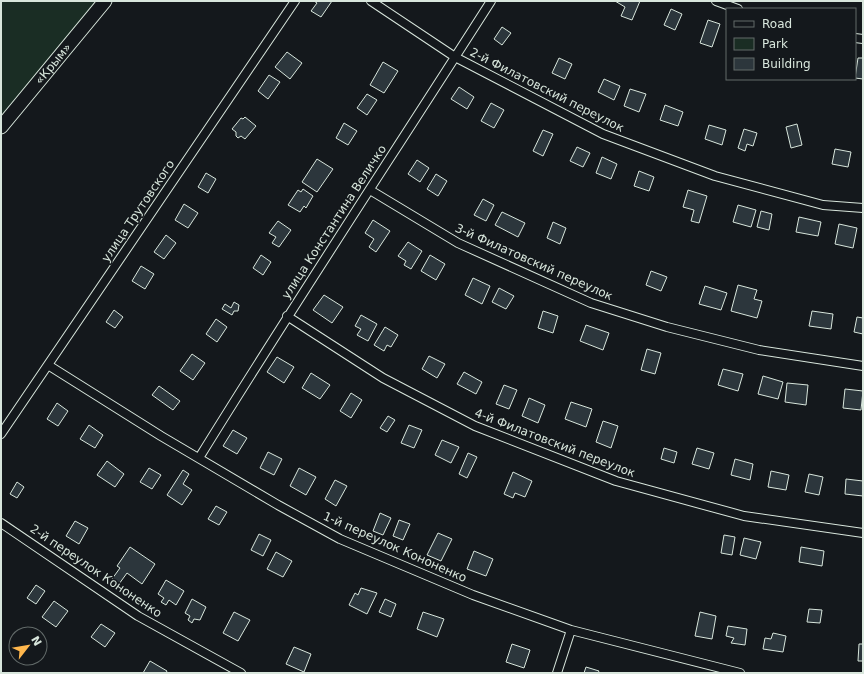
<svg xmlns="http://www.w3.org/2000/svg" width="864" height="674" viewBox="0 0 864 674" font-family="'DejaVu Sans',sans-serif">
<rect width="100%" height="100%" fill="#14181c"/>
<path fill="#1a2d24" stroke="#939e99" d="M1,1H105L1,127Z"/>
<path fill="#2c363c" stroke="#d8e6dc" d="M314,1H332L321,17L311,11L317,3Z
M615,1H640L632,20L621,16L625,7Z
M671,9L682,14L675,30L664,25Z
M708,20L720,24L712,47L700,43Z
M502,27L511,33L502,45L494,39Z
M287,52L302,63L290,79L275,67Z
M559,58L572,64L565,79L552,73Z
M858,58H863V79L855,78Z
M383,62L398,71L384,93L370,85Z
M269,75L280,82L268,99L258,91Z
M604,79L620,86L614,100L598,92Z
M459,87L474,97L467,109L451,99Z
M630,89L646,94L639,112L624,106Z
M367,94L377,100L367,115L357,108Z
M491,103L504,110L494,128L481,121Z
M665,105L683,112L678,126L660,120Z
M245,117L256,126L245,139L241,136L238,138L236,136V132L232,129L241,118L243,119Z
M344,123L357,131L348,145L336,138Z
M797,124L802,145L791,148L786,127Z
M709,125L726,130L722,145L705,139Z
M744,129L757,133L753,146L747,144L745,151L738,148Z
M543,130L553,134L543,156L533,151Z
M577,147L590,153L583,167L570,161Z
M835,149L851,152L848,167L832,164Z
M602,157L617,164L611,179L596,173Z
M317,159L333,169L317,192L302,182Z
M417,160L429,168L420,182L408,174Z
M639,171L654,177L649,191L634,186Z
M206,173L216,179L208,193L198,187Z
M436,174L447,181L438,196L427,189Z
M303,189L313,196L306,208L304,206L300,212L288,205L298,190L301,192Z
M688,190L707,196L699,223L691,221L694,210L683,207Z
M483,199L494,205L486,221L474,215Z
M184,204L198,213L188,228L175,220Z
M738,205L756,210L751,227L733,222Z
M761,211L772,214L769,230L757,227Z
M502,212L525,223L518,237L495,225Z
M799,217L821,222L818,236L796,232Z
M373,220L390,231L376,252L369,247L374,239L365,233Z
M278,221L291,230L279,247L272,243L276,237L269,233Z
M553,222L566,228L560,244L547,238Z
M839,224L857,228L853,248L835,244Z
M166,235L176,243L164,259L154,252Z
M408,242L422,251L411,269L404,265L406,261L398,256Z
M261,255L271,262L263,275L253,268Z
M430,255L445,264L436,280L421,271Z
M141,266L154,274L145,289L132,281Z
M651,271L667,277L661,291L646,285Z
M473,278L490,286L482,304L465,295Z
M738,285L757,290L754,299L762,301L757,318L731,311Z
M705,286L727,293L721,310L699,304Z
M499,288L514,296L506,309L492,302Z
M324,295L343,307L332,323L313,310Z
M234,302L239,305L238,311H234L232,315L222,309L225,304L231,308Z
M114,310L123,317L115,328L106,322Z
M543,311L558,316L553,333L538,328Z
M812,311L833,314L831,329L809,326Z
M361,315L377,324L368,341L357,335L361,329L355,326Z
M857,317L863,318V334L854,332Z
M216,319L227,327L217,342L206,334Z
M586,325L609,333L603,350L580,341Z
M385,327L398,335L391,347L387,345L384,351L374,345Z
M647,349L661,353L655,374L641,370Z
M192,354L205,363L193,380L180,371Z
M429,356L445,364L437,378L422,369Z
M277,357L294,367L284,383L267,372Z
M723,369L743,374L738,391L718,385Z
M464,372L482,382L476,394L457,384Z
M311,373L330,385L320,399L302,388Z
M763,376L783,382L778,399L758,394Z
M787,383L808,385L806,405L785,402Z
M504,385L517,390L509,409L496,404Z
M159,386L180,401L173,410L152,395Z
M845,389L863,391L861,410L843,408Z
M351,393L362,400L351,418L340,411Z
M529,398L545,405L538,423L522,416Z
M571,402L592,409L586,427L565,419Z
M57,403L68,411L58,426L47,419Z
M388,416L395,420L387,432L380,428Z
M603,421L618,426L611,448L596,442Z
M89,425L103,435L95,448L80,439Z
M409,425L422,430L414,448L401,443Z
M233,430L247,438L237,454L223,446Z
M442,440L459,447L451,463L435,455Z
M664,448L677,452L674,463L661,459Z
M697,448L714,453L709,469L692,464Z
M268,452L282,459L274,475L260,468Z
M468,453L477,457L467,478L459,474Z
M735,459L753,464L750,480L731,475Z
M107,461L124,474L115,487L97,475Z
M149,468L161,475L152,489L140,482Z
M299,468L316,477L306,495L290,486Z
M183,470L189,474L183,484L192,490L182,505L167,495Z
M771,471L789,475L786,490L768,487Z
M513,472L532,481L525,497L515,493L513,498L504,494Z
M809,474L823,477L819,495L805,492Z
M846,479L863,481V496L845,494Z
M335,480L347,486L336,506L325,499Z
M17,482L24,487L17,498L10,494Z
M216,506L227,512L219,525L208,519Z
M380,513L391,518L383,535L373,531Z
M399,520L410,524L403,540L393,536Z
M75,521L88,528L79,544L66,536Z
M438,533L452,539L441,561L427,555Z
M259,534L271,540L263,556L251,550Z
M724,535L735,537L732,555L721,553Z
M744,538L761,542L756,559L740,555Z
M130,547L155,564L142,584L127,573L119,584L112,579L120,568L117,566Z
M801,547L824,551L822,566L799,562Z
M474,551L493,559L486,576L467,569Z
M276,552L292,561L283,577L267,569Z
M166,580L184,591L176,605L169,600L166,605L161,602L164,598L158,594Z
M36,585L45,591L36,604L27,598Z
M361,588L377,593L367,614L349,605L355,593L358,595Z
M192,599L206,607L200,620L194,619L192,623L188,620L190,616L185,613Z
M385,599L396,604L391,617L379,612Z
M54,601L68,611L56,627L42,617Z
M809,609L822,610L820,623L807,622Z
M234,612L250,620L238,641L223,633Z
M423,612L444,619L437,637L417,629Z
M700,612L716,616L712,639L695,636Z
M101,624L115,633L105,647L91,637Z
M728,626L747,629L745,645L731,643L734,638L726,636Z
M773,633L786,636L783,652L763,649L765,638L771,639Z
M512,644L530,650L524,668L506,662Z
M859,644H863V661H858Z
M294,647L311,654L304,672L286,664Z
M150,661L167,671L166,673H143Z
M586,667L599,671L598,673H584Z"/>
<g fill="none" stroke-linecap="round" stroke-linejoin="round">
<g stroke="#d8e6dc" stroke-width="10">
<path id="minor" d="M371,1L455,57L603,134L715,176L823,205L863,208
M716,1L738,9
M855,38L863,39
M370,190L458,243L591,303L667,327L759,350L863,366
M287,316L383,378L475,426L616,481L744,516L863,533
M48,365L161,436L278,505L340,539L473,595L571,630L740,673
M1,434L295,1
M199,458C294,304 394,153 491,1
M1,523L138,616L241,673
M557,673L571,630"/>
</g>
<g stroke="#d8e6dc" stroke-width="15">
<g id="trunk">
<path id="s1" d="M1,127L105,1"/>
</g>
</g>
<use href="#minor" stroke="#14181c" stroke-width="8"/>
<use href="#trunk" stroke="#14181c" stroke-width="13"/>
</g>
<g text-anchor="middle" stroke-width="3" stroke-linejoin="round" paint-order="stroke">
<g font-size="12" fill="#d8e6dc" stroke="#14181c">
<text dy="4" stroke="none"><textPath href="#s1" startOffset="82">«Крым»</textPath></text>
<text transform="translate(547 90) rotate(27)" y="4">2-й Филатовский переулок</text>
<text transform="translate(138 211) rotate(-56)" y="4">улица Трутовского</text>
<text transform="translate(334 222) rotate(-57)" y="4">улица Константина Величко</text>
<text transform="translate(534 262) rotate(24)" y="4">3-й Филатовский переулок</text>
<text transform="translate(555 443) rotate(21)" y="4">4-й Филатовский переулок</text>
<text transform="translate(395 547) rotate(24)" y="4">1-й переулок Кононенко</text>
<text transform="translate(96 571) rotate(34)" y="4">2-й переулок Кононенко</text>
</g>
</g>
<rect width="864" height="674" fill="none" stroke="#d8e6dc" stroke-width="4"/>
<rect x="726" y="8" width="130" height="72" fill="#14181c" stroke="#626a69"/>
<rect x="734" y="21" width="20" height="6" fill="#14181c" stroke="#626a69"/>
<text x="762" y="28" font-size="12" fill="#d8e6dc">Road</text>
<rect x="734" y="38" width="20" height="12" fill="#1a2d24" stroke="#626a69"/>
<text x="762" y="48" font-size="12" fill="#d8e6dc">Park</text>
<rect x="734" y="58" width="20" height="12" fill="#2c363c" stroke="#626a69"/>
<text x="762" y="68" font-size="12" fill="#d8e6dc">Building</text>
<g transform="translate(28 646) rotate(59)"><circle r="19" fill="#14181c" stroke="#626a69"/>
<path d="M0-3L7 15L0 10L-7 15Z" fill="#ffb74d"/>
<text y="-6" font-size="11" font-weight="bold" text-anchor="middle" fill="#d8e6dc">N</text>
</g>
</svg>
